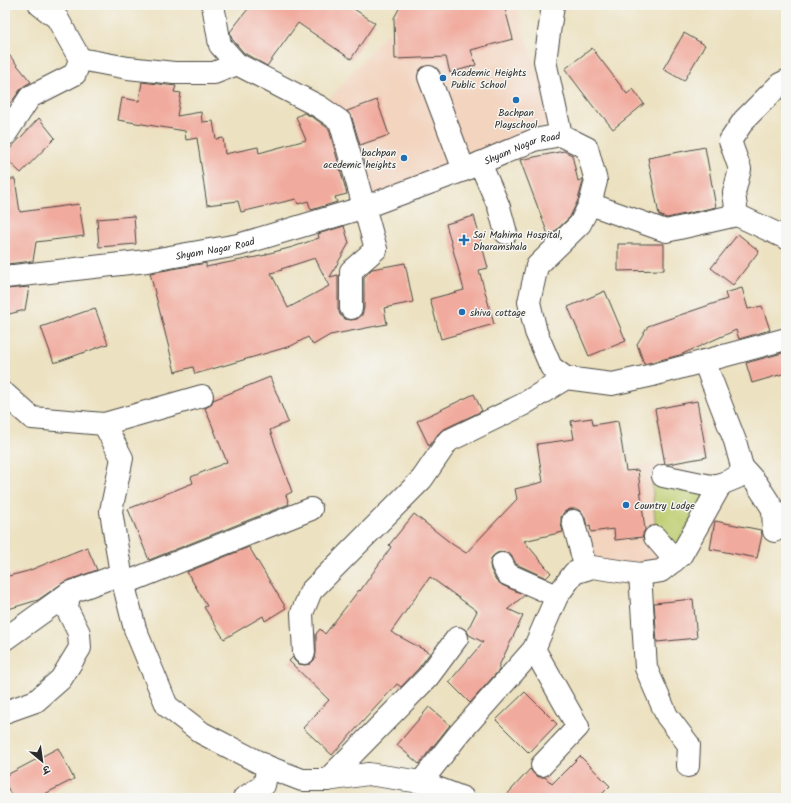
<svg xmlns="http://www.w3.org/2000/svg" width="791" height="803" viewBox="0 0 791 803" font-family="Kalam,'Playpen Sans Deva',sans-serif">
<rect width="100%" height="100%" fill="#f6f6f2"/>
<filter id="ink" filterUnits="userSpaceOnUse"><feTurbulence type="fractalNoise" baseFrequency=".025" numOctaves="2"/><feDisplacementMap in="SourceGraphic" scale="8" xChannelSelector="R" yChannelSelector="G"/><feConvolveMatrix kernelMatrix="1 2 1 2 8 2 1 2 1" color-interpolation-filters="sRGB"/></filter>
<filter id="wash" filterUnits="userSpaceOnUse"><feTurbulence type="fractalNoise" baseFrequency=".012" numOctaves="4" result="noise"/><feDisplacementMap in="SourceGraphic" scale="16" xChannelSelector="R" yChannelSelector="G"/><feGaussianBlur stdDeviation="0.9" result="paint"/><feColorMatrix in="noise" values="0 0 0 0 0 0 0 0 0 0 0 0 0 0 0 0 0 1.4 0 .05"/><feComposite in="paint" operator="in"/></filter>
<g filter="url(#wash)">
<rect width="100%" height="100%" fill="#ece1c0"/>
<path fill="#f3d4bf" d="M459,5H516L553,122L462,162L367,199L324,105L386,34L443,32Z
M667,463L718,477L658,561L642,567L589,559L575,471Z"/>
<path fill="#bece71" stroke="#747c4e" d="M652,483H663L704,495L677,545L656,533Z"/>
<g id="blocks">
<path fill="#f1ab9e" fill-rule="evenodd" d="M251,5H348L375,23L351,59L298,23L267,66L244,53L232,39L230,32Z
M401,5H504L513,39L471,50L476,65L450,73L446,57L395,59L394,18Z
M684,33L705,45L684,81L663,69Z
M592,48L627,94L633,89L644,104L613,129L600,113L599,114L565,69Z
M5,50L31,82L24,86L20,90L13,100L5,107Z
M142,82L176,86L174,92L181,93L177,116L201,112L202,122L213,121L216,139L223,138L225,154L258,147L259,153L306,140L296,117L304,113L314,118L329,129L347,194L335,197L337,202L311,210L308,201L298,204L296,199L241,212L238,201L207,205L197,138L186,140L185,131L118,120L122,98L139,101Z
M377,100L389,135L360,145L352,118L347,111Z
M39,118L55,138L21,173L5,158V154Z
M705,147L716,207L667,218L659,215L648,158Z
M564,151L572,155L578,181L583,179V181L578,200L570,217L549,237L520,160Z
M5,179H15L20,212L79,204L84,236L36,242L33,261L7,264L5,248Z
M134,216L136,244L99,247L97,219Z
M474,216L488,268L479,270L494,324L441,339L430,299L464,290L446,224Z
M344,226L349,243L330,277L338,275V308L340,315L345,319L351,320L357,319L362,315L364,308V277L372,269L405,263L413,302L384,308L387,324L330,335L313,345L308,337L291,346L195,374L193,367L175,372L150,273L206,263V267L266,255V254L293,247L319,238L318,234ZM315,258L329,286L288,308L271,273L282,270L281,269Z
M738,234L759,251L733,285L711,268Z
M618,244H664V270L618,271Z
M29,287L25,310L5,315V289Z
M742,288L748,309L762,306L770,330L739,339L736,330L680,355L644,364L637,344L648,326L727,299L725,293Z
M605,291L626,341L589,356L568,307Z
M95,308L108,344L54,363L41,327Z
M786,352V373L752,383L746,363Z
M270,377L288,422L270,430L292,492L286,495L289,504L149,560L128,509L193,483L191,477L227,462L205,408L211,405L213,400Z
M474,394L482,411L442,430L438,434L430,445L429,446L417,421Z
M697,401L707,457L668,464H665L655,409Z
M592,418L593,425L618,421L626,471L638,470L645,530L643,533V537L615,540L614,529L591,532L590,525L587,526L585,518L582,512L577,509H570L564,512L561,517V524L563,532L524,541L551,573L546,578L516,564L513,558L509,553L502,552L497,553L492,557L490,564L491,570L496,580L502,585L525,595L508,609L523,616L498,668L500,669L470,703L449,682L483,642L469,635L467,631L477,611L430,577L391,632L430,653L418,669L401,687L397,684L332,755L303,728L329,700L289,661L293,657L294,660L298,664L305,665L310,664L315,659L316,652V634L320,629L325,634L359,590L360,591L391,547L389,545L414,514L452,544L466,553L517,499L515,489L543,482L537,444L574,439L571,421Z
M715,521L761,530L762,535L757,558L710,549Z
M87,547L97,570L64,582L38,600L5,610V577L28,571Z
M249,547L286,608L265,621L263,616L224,639L204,607L207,606L187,572Z
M693,599L697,638L657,642L654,603Z
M525,692L557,724L529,753L496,720Z
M429,707L450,725L419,764L397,745Z
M58,748L74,779L37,798H13L5,783V776Z
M580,756L610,786L598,798H504L530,769L534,774L539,777H545L552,784Z"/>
</g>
</g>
<g filter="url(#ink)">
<use href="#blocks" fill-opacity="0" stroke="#484641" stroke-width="1"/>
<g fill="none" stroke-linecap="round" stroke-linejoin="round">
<g stroke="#484641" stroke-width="24">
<g id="minor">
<path d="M213,5L220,45L237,64L320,107L340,121L376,249L351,271V308"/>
<path d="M553,5L545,61L561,135"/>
<path d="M80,59L128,68L174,73H214L237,64"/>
<path d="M429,77L464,170"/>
<path d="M5,135L30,97L75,74L80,59L57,18L40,5"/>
<path d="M480,163L499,207L506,233"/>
<path d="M590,204L666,231L737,215L786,238"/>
<path d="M737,215L734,193L740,169L730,141L744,120L780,84L786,81"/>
<path id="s1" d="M5,277L147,261L238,245L365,207L464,170L534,140L561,135L587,148L596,181L590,204L580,224L537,266L529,302L536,332L551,367L566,378L612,384L653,375L786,339"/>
<path d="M5,394L32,418L104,424L122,458L111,511L121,574L135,629L167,706L202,733L268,767L302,780H327L368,774L421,782L463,798"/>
<path d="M104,424L202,396"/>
<path d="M742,467L757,484L773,509L774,531"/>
<path d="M663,476L711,486L721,484"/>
<path d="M573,521L586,569"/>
<path d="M655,537L668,552L674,561"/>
<path d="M502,564L507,574L557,596"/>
<path d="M640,574L646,668L667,716L689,745L688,766"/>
<path d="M123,584L311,509"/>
<path d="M5,639L69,593L121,574"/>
<path d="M304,653L302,613L311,591L422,479L448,441L522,405L566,378"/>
<path d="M5,712L36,701L61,679L80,648L79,633L67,609L69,593"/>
<path d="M542,765L578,727L534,649L557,596L574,573L592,567L640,574L661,571L681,555L721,484L738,477L742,467L735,441L704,361"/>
<path d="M327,780L428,677L457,638"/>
<path d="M421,782L458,735L534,649"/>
<path d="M244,798L264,785L268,767"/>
</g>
</g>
<use href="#minor" stroke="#fff" stroke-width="22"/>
</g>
</g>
<g fill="#1f6fb2" stroke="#f6f6f2" stroke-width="1.5">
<circle cx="443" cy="78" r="4"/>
<circle cx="516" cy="100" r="4"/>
<circle cx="404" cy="158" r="4"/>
<path d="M462 234h4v4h4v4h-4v4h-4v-4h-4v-4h4z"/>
<circle cx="462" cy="312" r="4"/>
<circle cx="626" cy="505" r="4"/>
</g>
<g text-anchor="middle" stroke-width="3" stroke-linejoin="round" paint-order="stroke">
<g font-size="10" fill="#2b2b2b" stroke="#f6f6f2" text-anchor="start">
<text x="451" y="76">Academic Heights<tspan x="451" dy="12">Public School</tspan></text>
<text x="516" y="116" text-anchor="middle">Bachpan<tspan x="516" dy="12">Playschool</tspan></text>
<text x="396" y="156" text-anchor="end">bachpan<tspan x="396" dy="12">acedemic heights</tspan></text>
<text x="473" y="238">Sai Mahima Hospital,<tspan x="473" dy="12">Dharamshala</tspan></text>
<text x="470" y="316">shiva cottage</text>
<text x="634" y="509">Country Lodge</text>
</g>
<g font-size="10" fill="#2b2b2b" stroke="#f6f6f2">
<text dy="4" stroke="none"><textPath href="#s1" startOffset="536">Shyam Nagar Road</textPath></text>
<text dy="4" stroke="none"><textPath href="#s1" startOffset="212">Shyam Nagar Road</textPath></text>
</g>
</g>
<rect width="791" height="803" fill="none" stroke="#f6f6f2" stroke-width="20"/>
<g transform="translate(42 761) rotate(151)" stroke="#f6f6f2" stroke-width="3" paint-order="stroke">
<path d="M0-3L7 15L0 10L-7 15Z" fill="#2b2b2b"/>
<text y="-6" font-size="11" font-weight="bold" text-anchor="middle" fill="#2b2b2b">उ</text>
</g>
</svg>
